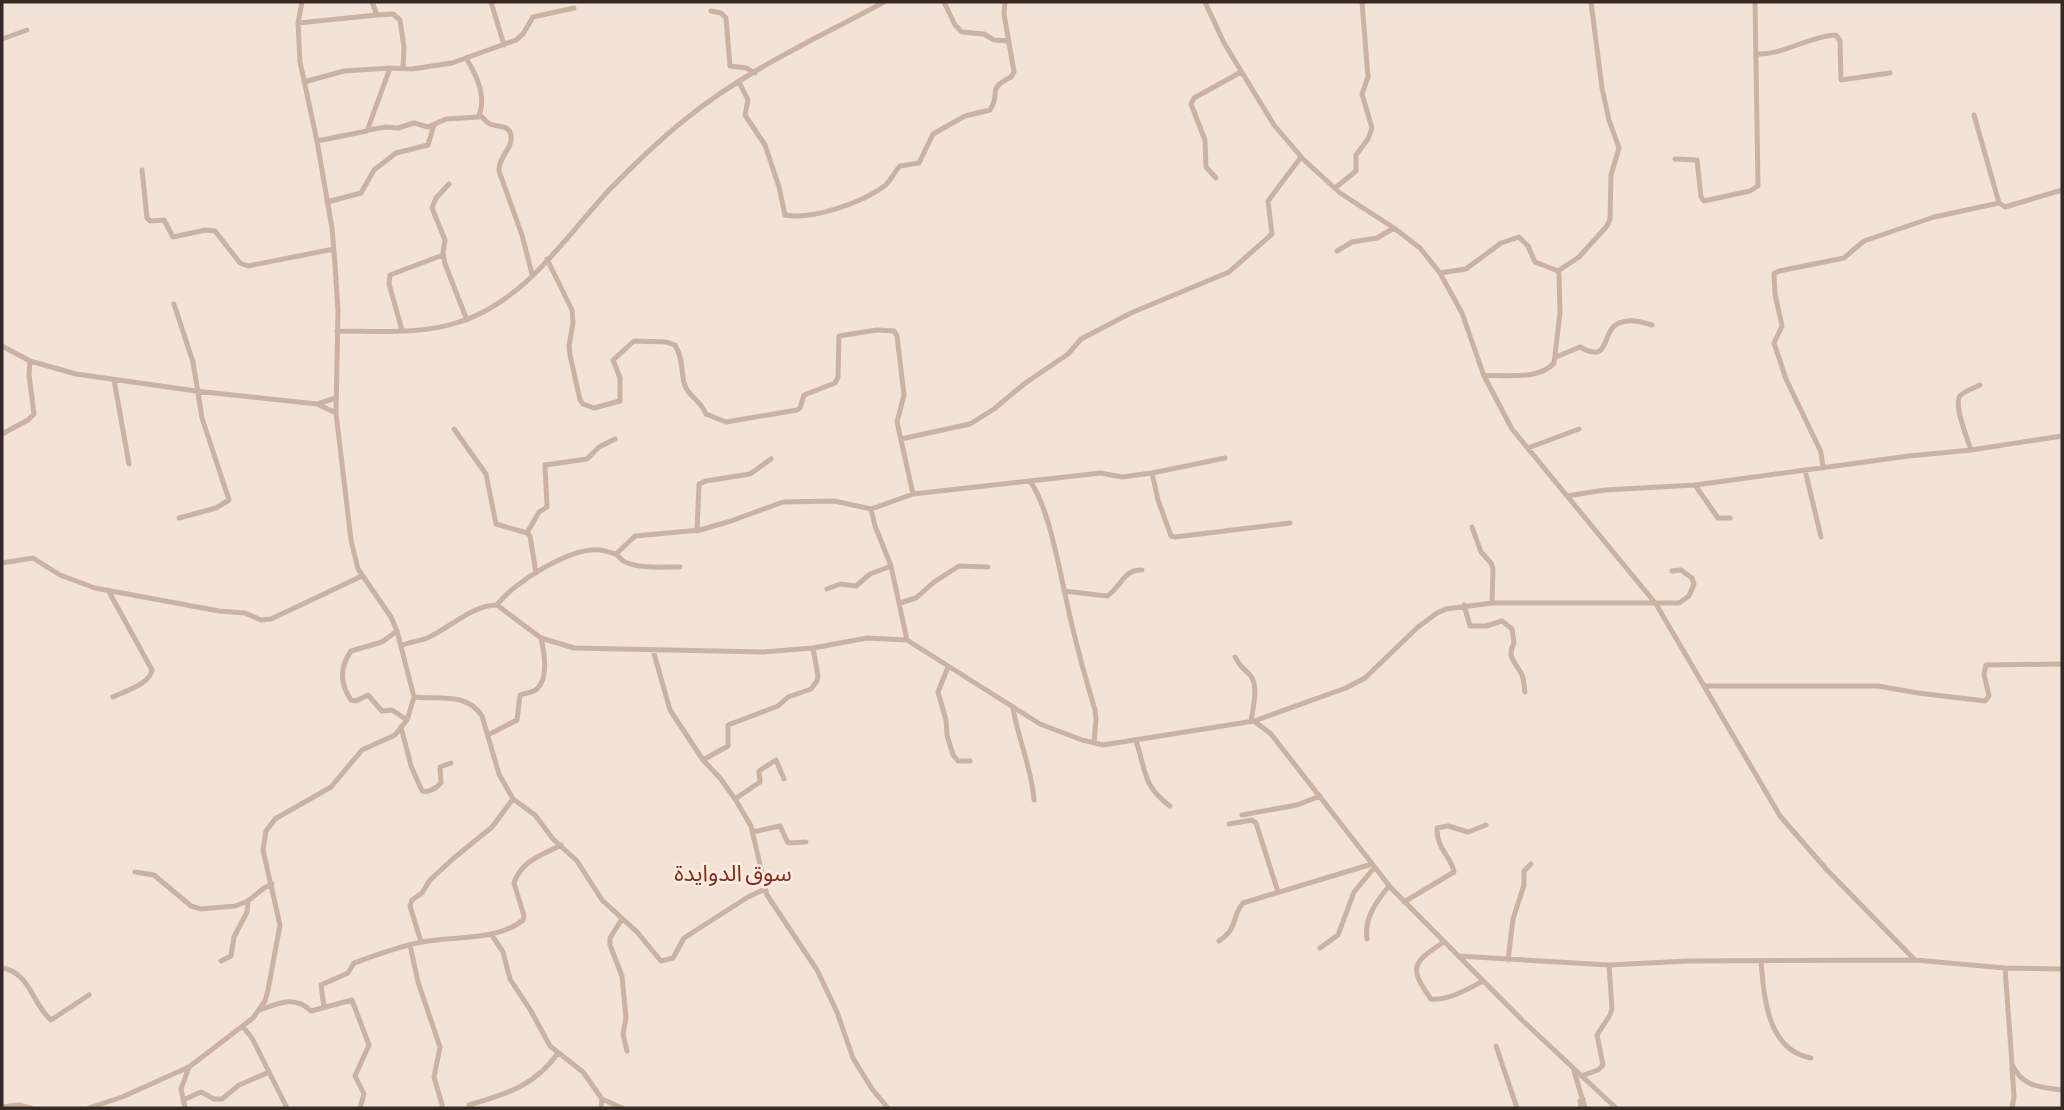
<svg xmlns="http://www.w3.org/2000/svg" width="2064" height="1110" viewBox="0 0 2064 1110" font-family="'Asap Condensed','Noto Sans Arabic',sans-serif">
<rect width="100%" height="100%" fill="#f2e3d6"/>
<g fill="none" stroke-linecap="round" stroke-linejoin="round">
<path stroke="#cbb2a2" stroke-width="5" d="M372,2L377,15L393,14L400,20L404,47L403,68
M491,2L504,45
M944,2L955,25L962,32L984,34L994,40L1008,41
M1205,2L1224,43L1274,125L1303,159L1340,193L1394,228L1420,248L1440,273L1462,313L1484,376L1512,429L1656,604L1780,816L1827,870L1915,960
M711,11L721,13L726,18L730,66L746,68L755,73
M298,23L377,15
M2,39L27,30
M1757,54C1784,55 1809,36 1836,35L1840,41L1841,80L1890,73
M304,82L344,71L390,68L412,69L452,63L516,40L523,34L533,17L574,8
M739,82L748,100L745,115L765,145L779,187L785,215C812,220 861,203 883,187C891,182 893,173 900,166L919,163L933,134L965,116L990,110C1002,92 985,90 1011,77L1014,72L1004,14L1005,2
M480,115C481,116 487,122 488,123C496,128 509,124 511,135C513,149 498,157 499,171L522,235L532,274
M1974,115L1999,203
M368,130L386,127L398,128L414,123L428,127L446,119L478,117C488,98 476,74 466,58
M317,141L367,131L390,68
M1675,159L1697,160L1701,197L1704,201L1750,191L1758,186L1755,2
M142,170L147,218L150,221L164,220L173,237L206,230L215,231L240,263L248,266L334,249
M1216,178L1206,167L1205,140L1191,104L1194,98L1241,72
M449,184L436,198L432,208L445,240L443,253L445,264L467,320
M1335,188L1356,171V155L1368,139L1372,128L1362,94L1368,77L1362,2
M327,202L361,193L374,170L396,153L428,145L434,125
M1337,251L1352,242L1377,238L1394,228
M547,259L572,310L573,323L569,346L570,355L580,400L583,404L594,408L620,401V378L613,360L634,341L666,342L675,345C685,362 680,376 686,388C692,399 700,400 706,414L726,422L797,410L800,408L804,395L835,383L838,377L839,336L877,330L894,331L897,336L904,395L897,422L913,494
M1558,271L1579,257L1607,226L1610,219L1611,175L1619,148L1609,120L1602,88L1591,2
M1440,273L1466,269L1501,243L1519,237L1528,246L1535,262L1558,271L1559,274L1560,313L1554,363C1538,381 1506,374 1484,376
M174,304L193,362L202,418L229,500L216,508L179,518
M402,330L389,284L390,275L443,255
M337,331C377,331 421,335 459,322C524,302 565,238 609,190C634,165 659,140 687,118C746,70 818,38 884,2
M2,346L30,361L76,374L196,391L317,404L336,413
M1556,357L1580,347C1612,365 1600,331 1619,323C1630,318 1642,322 1652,325
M114,380L129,464
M317,404L336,398
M454,429L486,474L496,524L527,533L530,536L536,573
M2,434L28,420L34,414L29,375L30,361
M901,439L970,424L994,409L1024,384L1068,354L1081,339L1131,313L1229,272L1272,234L1268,201L1301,157
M1528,448L1579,429
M1971,450C1968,440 1953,405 1960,396C1964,391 1974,388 1980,385
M1823,468L1821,452L1786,379L1774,343L1782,326L1775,294L1774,274L1779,271L1844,258L1864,241L1934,217L1999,203L2005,207L2062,190
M1805,470L1821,537
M1152,473L1225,458
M1030,481C1048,507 1057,558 1064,589C1072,629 1083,670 1095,710L1096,719L1094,743
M1695,485L1718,518H1730
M1567,496L1605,490L1695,485L1909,456L1971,450L2062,436
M871,509L875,526L891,566L907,640
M1472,527L1481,552L1491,563L1493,569L1492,603
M697,531L699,484L706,481L750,474L771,459
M527,533L539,512L547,507L545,465L587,459L599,447L615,439
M616,554L635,536L700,530L731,521L783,502L834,501L871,509L913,494L1101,473L1122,477L1152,473L1158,500L1171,536L1175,537L1290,523
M2,563L33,558L60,575L95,588L219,611L245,613L261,620L271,619L362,576
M827,589L840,584L856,586L870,574L891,566
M108,590L152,670C150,684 125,691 113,697
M1064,591L1107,596C1121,588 1123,569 1142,570
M900,603L916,598L934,582L959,566L988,567
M497,605C514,582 572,546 601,550C605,551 614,553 617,555C620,557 622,561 625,562C640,569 664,567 680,567
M1464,605L1470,626H1486L1502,621
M1502,621L1512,629L1514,643C1506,658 1516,662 1522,675C1524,680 1524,686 1525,692
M397,631L382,642L351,651C339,668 340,684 351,700L356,701L368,695L382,711L392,710L407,720
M401,646C410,641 418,642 427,638C450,628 472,605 497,605L541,638L574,648L763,652L813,648L867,638L907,640L1040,724L1082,740L1103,745L1254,721L1346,688L1365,678L1418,627L1437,613L1446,609L1492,603H1679L1689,596L1694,584L1692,578L1681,570L1672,571
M653,650L670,710L703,760L720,778L735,799L751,826L767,895L817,970L837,1012L853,1058L872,1089L888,1108
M1235,657C1240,667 1243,668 1250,675C1259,684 1253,709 1251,721
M948,667L938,692L946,720L947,735L953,755L958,761H970
M1705,686H1878L1918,693L1985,701L1989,696L1984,674L1986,665L2062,664
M414,697C438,700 467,692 482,716L499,774L513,799L535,815L553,839L577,861L602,900L637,932L661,961L673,958L684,938L748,897L765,889
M1013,708C1018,739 1032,769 1034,800
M1254,721L1271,734L1391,888L1523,1021L1616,1108
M401,727L411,766L422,791C428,793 437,788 441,783L440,767L451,763
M488,735L517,720L520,695C525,693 532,693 537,689C549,678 544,651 541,638
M1136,741C1147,773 1142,785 1170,806
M703,760L728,746V725L778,706L788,697L811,689L817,681L818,676L813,648
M735,799L760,782L759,771L776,760L784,779
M1242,815L1297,805L1320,796
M1229,824L1252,820L1256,823L1278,892
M753,832L780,826L788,843L806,842
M135,872L154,875L191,906L201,909L235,906L248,901L264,888L272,884
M1404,902L1454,872C1452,857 1436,849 1437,828L1448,826L1468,832L1486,825
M622,919L610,938V945L622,976L626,1018L623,1034L627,1051
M491,934L503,952L510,979L531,1011L550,1046L583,1072L602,1099L601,1108
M1367,939C1364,918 1376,902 1389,886
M1219,941C1240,926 1230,919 1243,903L1372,864
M421,942L410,906L412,900L422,893L430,880L454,858L492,827L513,799
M1444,942C1414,962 1407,966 1431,999C1448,1001 1468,989 1483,981
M410,945L418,982L440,1047L434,1077L443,1108
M1320,948L1338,935L1354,892L1374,868
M1458,956L1609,965L1688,961L1915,960L2005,968L2062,969
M1508,960L1513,919L1524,885V871L1531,864
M221,961L231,956L234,937L247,912L248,901
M1761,961C1764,997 1767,1050 1811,1058
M2,968C30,972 32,1004 51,1020L89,995
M2005,968L2012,1064C2022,1087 2039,1087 2062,1090
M324,1007L321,985L348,973L354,963C376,955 400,946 422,942C453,936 498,941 523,920L524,916L514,883C522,860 541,856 561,845
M260,1010C279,1003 295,995 311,1011L352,1000L369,1045L355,1076L364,1094L360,1108
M243,1027L252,1038L287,1108
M1496,1046L1517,1108
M1574,1071L1585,1108
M1581,1076L1598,1070L1603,1065L1597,1035L1610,1015L1612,1009L1609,965
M602,1099L622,1108
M183,1100L201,1092L214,1099H222L239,1085L267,1073
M469,1105C506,1094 535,1086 558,1053
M2,1107L18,1105L31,1108
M89,1108L122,1097L189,1067
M185,1108L181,1089L189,1067L253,1018L265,1001L268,990L280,925L263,850L266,831L275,819L331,787L362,750L395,735L407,720L414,697L397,631L391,617L358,569L351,540L336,413L338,311L335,264L332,228L317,141L300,62L298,23L302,2
M1581,1108L1580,1101L1583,1099
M2012,1108L2014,1097L2012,1067"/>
</g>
<g text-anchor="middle" stroke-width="5" stroke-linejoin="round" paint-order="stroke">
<g font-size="23" fill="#892b19" stroke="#faeee2">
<text x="733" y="881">سوق الدوايدة</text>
</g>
</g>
<rect width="2064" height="1110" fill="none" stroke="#352925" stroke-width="7"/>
</svg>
